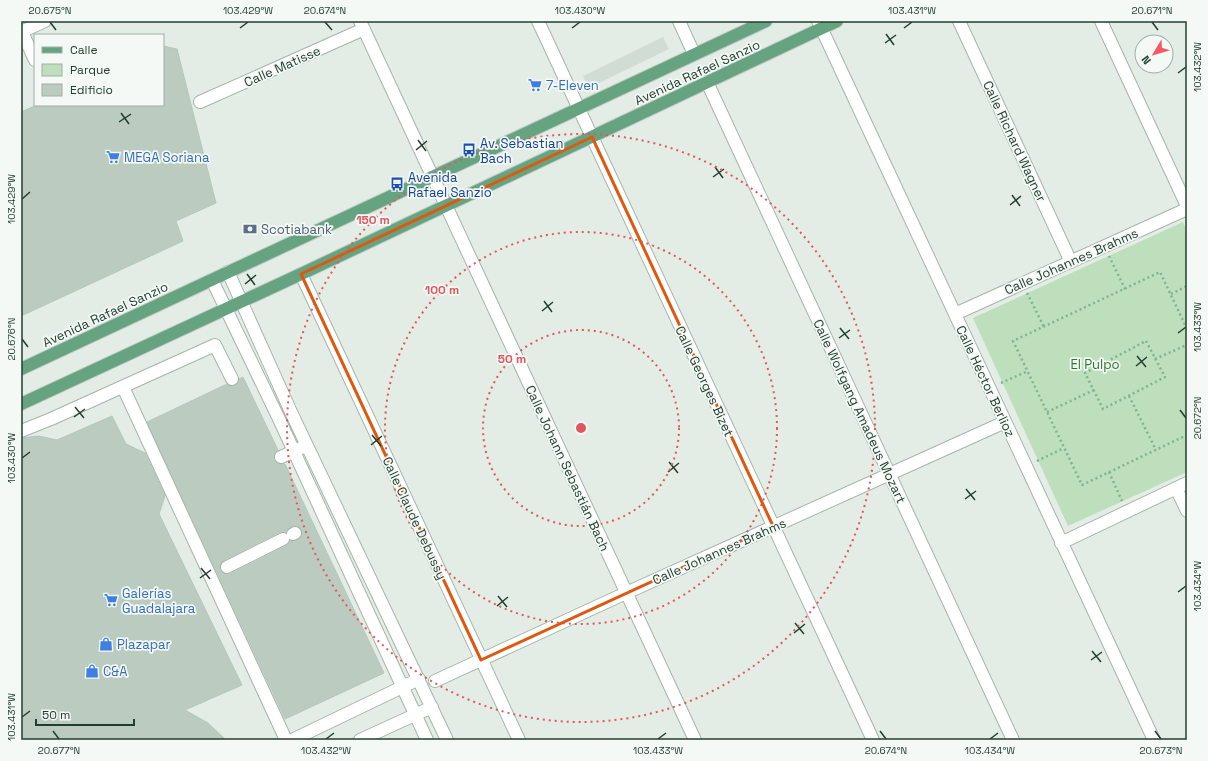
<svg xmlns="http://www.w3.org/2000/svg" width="1208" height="761" viewBox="0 0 1208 761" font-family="'Space Grotesk',sans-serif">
<rect width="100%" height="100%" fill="#e3ede5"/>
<path fill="#d1ddd4" d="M663,37L669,49L589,88L583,76Z"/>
<path fill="#bddfbb" d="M1183,222L1187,231V472L1068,526L973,318Z"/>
<path fill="#bbcbc0" stroke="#b5c7ba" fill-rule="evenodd" d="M163,46L177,49L216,203L176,221L183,241L21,316V112L37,105H163Z
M243,377L278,450L274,456V460L280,464H285L384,673L285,719L147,422L227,384L231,386H235L238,383L239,379ZM292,526L299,527L302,530L301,537L298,540L293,541H290L286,546L230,574H226L221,571L220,566L224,560L280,532H286L287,530Z
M112,416L126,444L145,453L165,496L159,514L242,685L185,710L208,723L226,740H21V438L39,436L57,440Z"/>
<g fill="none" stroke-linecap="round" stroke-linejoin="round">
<g stroke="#a5b5aa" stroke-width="14">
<path id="minor" d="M360,21L695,740
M538,21L873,740
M679,21L694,54
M818,21L1154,740
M959,21L1071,262
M1101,21L1187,206
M21,30L35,60
M21,32L45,21
M707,82L1013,740
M200,102L364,29
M228,272L291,412L447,740
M301,274L519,740
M212,280L279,419L427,740
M955,314L1187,209
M123,387L286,740
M21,431L51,419L215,345L232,379
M281,457L301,448
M1176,488L1187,511
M293,534L295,533
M1061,543L1187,483
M227,567L283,539
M435,681L626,593L1005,422
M292,740L419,679
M360,740L432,707"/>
</g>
<g stroke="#c1c9c4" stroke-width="14">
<path id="major" d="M21,369L766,21
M21,404L301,274L837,21"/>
</g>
<path stroke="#82b294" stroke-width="2.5" stroke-dasharray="2 3" stroke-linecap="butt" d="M1109,256L1125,289
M1027,293L1044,327
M1171,294L1187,286
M1187,329L1160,272L1013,341L1082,485L1187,435
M1146,341L1165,377L1103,409L1085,373Z
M1155,359L1187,345
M1001,383L1028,371
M1129,396L1156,450
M1047,412L1094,390
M1037,461L1064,448
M1109,472L1122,501"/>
<use href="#minor" stroke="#fff" stroke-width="12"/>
<use href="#major" stroke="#66a481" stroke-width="12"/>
</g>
<path fill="none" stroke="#de580e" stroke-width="3" stroke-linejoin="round" d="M592,137L773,526L481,660L301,274Z"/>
<path fill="none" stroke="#223f2e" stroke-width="1.5" d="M50,22L56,30M325,22L332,30M1152,22L1158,30M240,28L248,22M572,28L580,22M904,28L912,22M886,34L894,45M885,43L896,35M1178,73L1186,67M121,113L129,124M119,122L131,114M418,140L426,151M416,150L427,141M715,167L723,178M713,177L724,169M1012,195L1020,206M22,199L30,192M1010,205L1021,196M247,274L255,285M245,284L256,275M544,301L552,312M542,311L553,302M840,328L849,339M1178,333L1186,327M839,338L850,330M22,339L28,347M1137,356L1146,367M1136,366L1147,357M75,407L84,418M1180,410L1186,418M74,417L85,409M372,435L381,446M371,445L382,436M22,458L30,452M669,462L678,473M668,472L679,463M966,489L975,500M965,499L976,491M201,568L210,579M200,578L211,570M1178,592L1186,586M498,596L507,607M497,606L508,597M795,623L804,634M794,633L805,624M1092,651L1101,662M1091,660L1102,652M22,717L30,711M53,731L59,739M880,731L886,739M1155,731L1161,739M326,739L334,733M658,739L666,733M990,739L998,733"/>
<g fill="none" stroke="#e1565f" stroke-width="2" stroke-dasharray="2 4">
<circle cx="581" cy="428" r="98"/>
<circle cx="581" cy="428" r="196"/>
<circle cx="581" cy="428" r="294"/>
</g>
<defs>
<g id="supermarket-bare" transform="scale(1.08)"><path d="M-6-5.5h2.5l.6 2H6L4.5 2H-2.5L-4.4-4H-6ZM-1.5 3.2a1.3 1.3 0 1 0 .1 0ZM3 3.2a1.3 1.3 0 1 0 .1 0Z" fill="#3f7fe0" stroke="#f4f9f5" stroke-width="2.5" paint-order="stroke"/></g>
<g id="bus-bare" transform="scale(1.08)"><path d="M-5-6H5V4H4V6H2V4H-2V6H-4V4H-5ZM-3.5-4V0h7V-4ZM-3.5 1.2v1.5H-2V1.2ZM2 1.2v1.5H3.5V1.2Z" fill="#1a4fb4" stroke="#f4f9f5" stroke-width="2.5" paint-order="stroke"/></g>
<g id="bank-bare" transform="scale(1.08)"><path d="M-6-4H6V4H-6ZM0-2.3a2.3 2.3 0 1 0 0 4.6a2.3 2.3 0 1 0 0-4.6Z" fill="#5c6f8a" stroke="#f4f9f5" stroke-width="2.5" paint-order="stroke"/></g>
<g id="shop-bare" transform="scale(1.08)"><path d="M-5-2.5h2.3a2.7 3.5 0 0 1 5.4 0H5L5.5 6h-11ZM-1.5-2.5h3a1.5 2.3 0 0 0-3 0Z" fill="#3f7fe0" stroke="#f4f9f5" stroke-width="2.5" paint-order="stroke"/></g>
</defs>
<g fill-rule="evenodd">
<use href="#supermarket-bare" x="535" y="85"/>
<use href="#bus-bare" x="469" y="150"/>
<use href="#supermarket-bare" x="113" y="157"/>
<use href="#bus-bare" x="397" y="184"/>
<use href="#bank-bare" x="250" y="229"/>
<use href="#supermarket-bare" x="111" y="600"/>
<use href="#shop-bare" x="106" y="644"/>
<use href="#shop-bare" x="92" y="671"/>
</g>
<g text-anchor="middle" stroke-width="3.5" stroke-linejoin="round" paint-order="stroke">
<g font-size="13" fill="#223f2e" stroke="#f4f9f5">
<text transform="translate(282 66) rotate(-24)" y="5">Calle Matisse</text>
<text transform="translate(697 72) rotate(-25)" y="5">Avenida Rafael Sanzio</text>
<text transform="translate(1015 141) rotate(65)" y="5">Calle Richard Wagner</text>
<text transform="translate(1071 261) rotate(-24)" y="5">Calle Johannes Brahms</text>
<text transform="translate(105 314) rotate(-25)" y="5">Avenida Rafael Sanzio</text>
<text transform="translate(705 381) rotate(65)" y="5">Calle Georges Bizet</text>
<text transform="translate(986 381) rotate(65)" y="5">Calle Héctor Berlioz</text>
<text transform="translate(860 411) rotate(65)" y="5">Calle Wolfgang Amadeus Mozart</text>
<text transform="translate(568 468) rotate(65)" y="5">Calle Johann Sebastián Bach</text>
<text transform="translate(415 518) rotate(65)" y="5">Calle Claude Debussy</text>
<text transform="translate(719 551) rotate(-24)" y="5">Calle Johannes Brahms</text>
</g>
<g font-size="13" fill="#366cbe" stroke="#f4f9f5" text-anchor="start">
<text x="546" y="90">7-Eleven</text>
<text x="124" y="162">MEGA Soriana</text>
<text x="122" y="598">Galerías<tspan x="122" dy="15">Guadalajara</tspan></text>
<text x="117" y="649">Plazapar</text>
<text x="103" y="676">C&amp;A</text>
</g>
<g font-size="13" fill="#164399" stroke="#f4f9f5" text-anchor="start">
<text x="480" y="148">Av. Sebastian<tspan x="480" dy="15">Bach</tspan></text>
<text x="408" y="182">Avenida<tspan x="408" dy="15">Rafael Sanzio</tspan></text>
</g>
<g font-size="13" fill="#4e5e75" stroke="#f4f9f5" text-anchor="start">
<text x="261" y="234">Scotiabank</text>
</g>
<g font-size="13" fill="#2b7730" stroke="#f4f9f5">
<text x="1095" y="369">El Pulpo</text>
</g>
</g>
<circle cx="581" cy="428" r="6" fill="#e1565f" stroke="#f4f9f5" stroke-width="2"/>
<g font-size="12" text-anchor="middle" font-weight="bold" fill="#e1565f" stroke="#f4f9f5" stroke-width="3.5" stroke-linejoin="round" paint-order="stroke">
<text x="373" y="224">150 m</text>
<text x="442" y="294">100 m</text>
<text x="512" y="363">50 m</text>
</g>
<rect width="1208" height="761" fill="none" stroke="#f4f9f5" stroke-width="44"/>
<rect x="34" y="34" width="130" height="72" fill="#f4f9f5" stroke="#a0afa5"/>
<rect x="42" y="47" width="20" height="6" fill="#66a481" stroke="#a0afa5"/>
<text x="70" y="54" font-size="12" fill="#223f2e">Calle</text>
<rect x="42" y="64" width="20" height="12" fill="#bddfbb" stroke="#a0afa5"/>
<text x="70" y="74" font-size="12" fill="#223f2e">Parque</text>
<rect x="42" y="84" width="20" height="12" fill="#bbcbc0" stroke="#a0afa5"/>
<text x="70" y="94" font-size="12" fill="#223f2e">Edificio</text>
<g transform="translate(1154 54) rotate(232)"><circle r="19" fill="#f4f9f5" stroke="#a0afa5"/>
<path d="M0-3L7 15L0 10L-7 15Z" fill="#f65964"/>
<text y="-6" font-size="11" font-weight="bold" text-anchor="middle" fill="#223f2e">N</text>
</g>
<path d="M36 719v6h98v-6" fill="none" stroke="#223f2e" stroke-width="2"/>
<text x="42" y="719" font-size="12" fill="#223f2e" stroke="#f4f9f5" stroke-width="3" paint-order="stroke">50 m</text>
<rect x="22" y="22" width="1164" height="717" fill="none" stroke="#223f2e" stroke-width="1.5"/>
<g font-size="10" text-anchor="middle" fill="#223f2e">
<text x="50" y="14">20.675°N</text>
<text x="248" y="14">103.429°W</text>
<text x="325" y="14">20.674°N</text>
<text x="580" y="14">103.430°W</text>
<text x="912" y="14">103.431°W</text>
<text x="1152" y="14">20.671°N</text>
<text transform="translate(1197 67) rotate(-90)" y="4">103.432°W</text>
<text transform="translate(11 199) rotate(-90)" y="4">103.429°W</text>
<text transform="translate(1197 327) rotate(-90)" y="4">103.433°W</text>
<text transform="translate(11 339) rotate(-90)" y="4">20.676°N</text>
<text transform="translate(1197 418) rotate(-90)" y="4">20.672°N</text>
<text transform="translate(11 458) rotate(-90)" y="4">103.430°W</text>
<text transform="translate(1197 586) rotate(-90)" y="4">103.434°W</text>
<text transform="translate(11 717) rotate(-90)" y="4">103.431°W</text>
<text x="59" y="754">20.677°N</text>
<text x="326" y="754">103.432°W</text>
<text x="658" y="754">103.433°W</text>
<text x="886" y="754">20.674°N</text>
<text x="990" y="754">103.434°W</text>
<text x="1161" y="754">20.673°N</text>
</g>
</svg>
